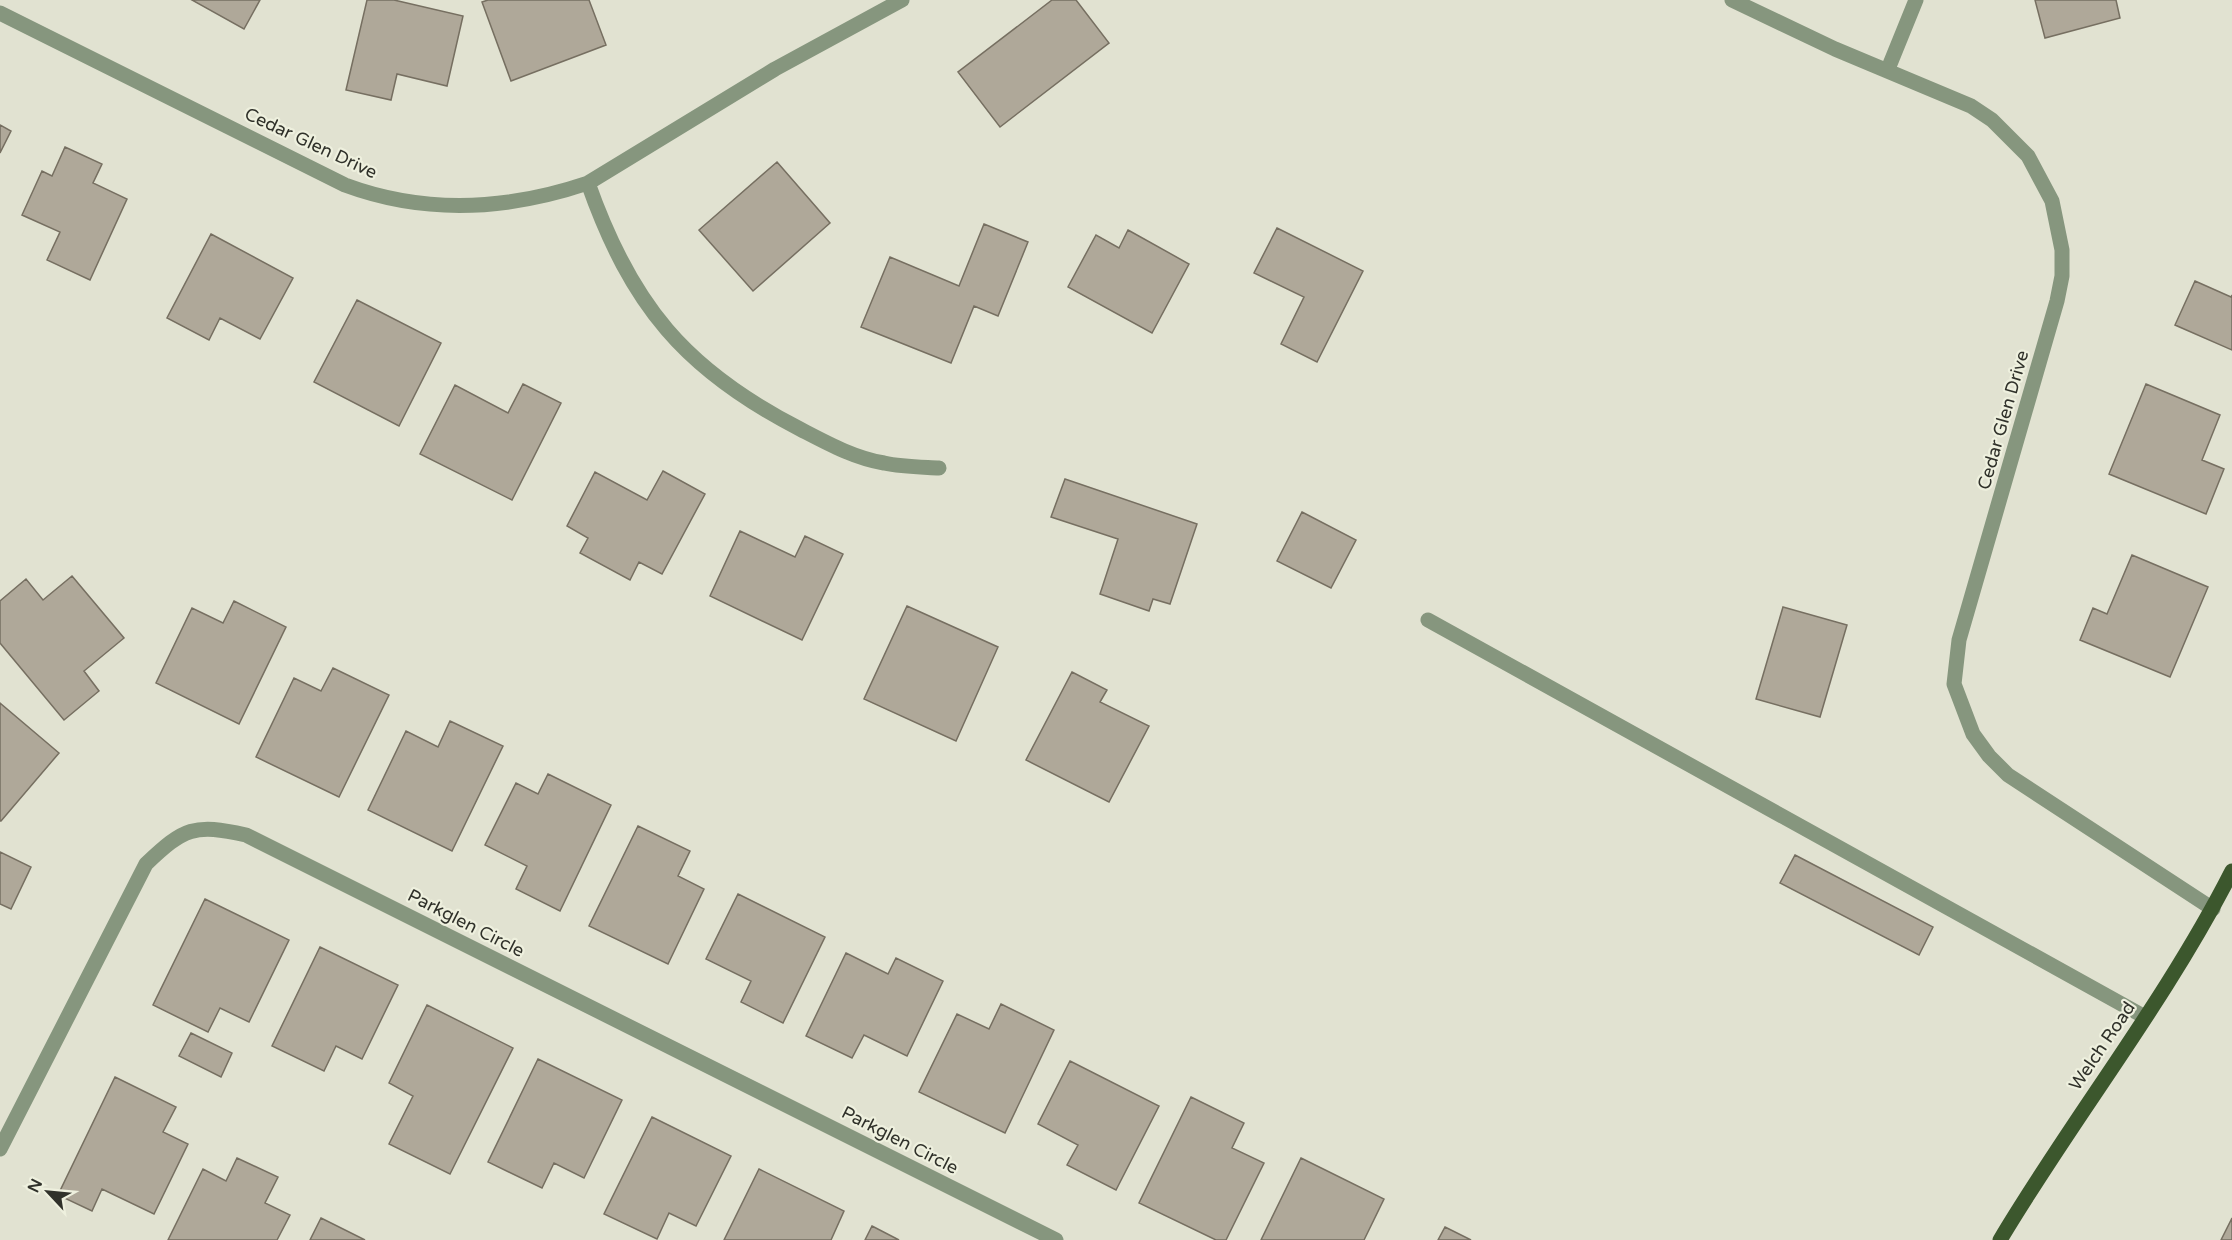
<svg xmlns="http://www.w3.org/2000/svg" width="2232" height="1240" viewBox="0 0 2232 1240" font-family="'Varela Round',sans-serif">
<rect width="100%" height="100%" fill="#e1e2d1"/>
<path fill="#afa899" stroke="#766f61" stroke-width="1.5" d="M192,0H260L244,29Z
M367,0H394L463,16L447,86L397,74L391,100L346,90Z
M488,0H589L606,45L511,81L482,2Z
M1052,0H1076L1109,43L1000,127L958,72Z
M2035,0H2116L2120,18L2045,38Z
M0,125L11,131L0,153Z
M65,147L102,164L93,183L127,199L90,280L47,260L60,232L22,215L42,171L52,176Z
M777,162L830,223L753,291L699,230Z
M984,224L1028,242L998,316L974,306L951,363L861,327L890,257L959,286Z
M1277,228L1363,271L1317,362L1281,344L1304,297L1254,273Z
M1128,230L1189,264L1152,333L1068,287L1096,235L1119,248Z
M211,234L293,278L260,339L220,318L209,340L167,318Z
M2195,281L2231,297L2232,295V350L2175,325Z
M357,300L441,343L399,426L314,382Z
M523,384L561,403L512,500L420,454L455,385L508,413Z
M2146,384L2220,415L2202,460L2224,469L2206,514L2109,474Z
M663,471L705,494L662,574L639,562L630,580L580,553L588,538L567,526L595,472L647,500Z
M1065,479L1197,524L1170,604L1153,599L1149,611L1100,594L1118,539L1051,517Z
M1302,512L1356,540L1331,588L1277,561Z
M740,531L795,557L805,536L843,554L802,640L710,596Z
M2132,555L2208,587L2170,677L2080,640L2093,608L2107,614Z
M72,576L124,638L84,671L99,691L64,720L0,643V601L26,579L43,600Z
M234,601L286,627L239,724L156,683L192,608L223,623Z
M907,606L998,647L956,741L864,699Z
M1783,607L1847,625L1820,717L1756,699Z
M333,668L389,695L339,797L256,757L294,678L321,691Z
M1072,672L1107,690L1100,702L1149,726L1109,802L1026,760Z
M0,703L59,753L1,821H0Z
M450,721L503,746L452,851L368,810L406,731L438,747Z
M548,774L611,805L560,911L516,889L527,866L485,845L516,783L538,794Z
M638,826L690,851L678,876L704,889L668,964L589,926Z
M0,852L31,867L11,909L0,904Z
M1795,855L1933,927L1919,955L1780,883Z
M738,894L825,937L783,1023L741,1002L751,981L706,959Z
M205,899L289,940L249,1022L220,1008L208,1032L153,1005Z
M320,947L398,985L362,1059L336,1046L324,1071L272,1046Z
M846,953L888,974L896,958L943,981L907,1056L864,1035L852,1058L806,1036Z
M1001,1004L1054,1030L1005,1133L919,1092L957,1014L989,1029Z
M427,1005L513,1048L450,1174L389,1144L413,1096L389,1083Z
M191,1033L232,1053L221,1077L179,1056Z
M538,1059L622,1100L584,1178L554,1163L542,1188L488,1162Z
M1070,1061L1159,1106L1116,1190L1067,1165L1078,1145L1038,1124Z
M115,1077L176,1107L163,1132L188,1144L154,1214L102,1189L92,1211L58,1195Z
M1191,1097L1244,1123L1232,1148L1264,1163L1226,1240H1216L1139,1203Z
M652,1117L731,1156L696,1226L669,1213L657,1239L604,1214Z
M237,1158L278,1177L265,1203L290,1215L277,1240H168L203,1169L226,1181Z
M1301,1158L1384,1199L1364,1240H1261Z
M759,1169L844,1211L831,1240H724Z
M321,1218L365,1240H310Z
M2232,1218V1240H2221Z
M872,1226L899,1240H865Z
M1445,1227L1471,1240H1438Z"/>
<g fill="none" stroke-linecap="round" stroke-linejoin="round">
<path stroke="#86967e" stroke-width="15" d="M1732,0L1835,49L1971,106L1992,120L2028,156L2052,201L2062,250V276L2057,301L1959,640L1954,684L1973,734L1989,756L2008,775L2213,909
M0,13L345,185C426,215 508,210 588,183L775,69L902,0
M1888,69L1916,0
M588,183C631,305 685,370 800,429C827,443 854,458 884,463C902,467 921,467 939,468
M1428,620L2145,1017
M0,1149L146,864C184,828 194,823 246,835L1056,1240"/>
<path stroke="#3c572d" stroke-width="15" d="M2000,1240C2074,1116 2166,1001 2232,871"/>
</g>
<g text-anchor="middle" stroke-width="4.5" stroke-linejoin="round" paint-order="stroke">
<g font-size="18" fill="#30312a" stroke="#eef0de">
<text transform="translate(311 143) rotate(25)" y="6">Cedar Glen Drive</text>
<text transform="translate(2003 420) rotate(-74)" y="6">Cedar Glen Drive</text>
<text transform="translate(466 923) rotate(27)" y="6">Parkglen Circle</text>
<text transform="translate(2102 1046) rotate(-56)" y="6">Welch Road</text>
<text transform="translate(900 1140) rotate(27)" y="6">Parkglen Circle</text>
</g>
</g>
<g transform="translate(48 1192) rotate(296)" stroke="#eef0de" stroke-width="4.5" paint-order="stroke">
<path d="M0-4.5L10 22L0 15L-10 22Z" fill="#30312a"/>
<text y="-9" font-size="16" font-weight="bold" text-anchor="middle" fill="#30312a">N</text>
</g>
</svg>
